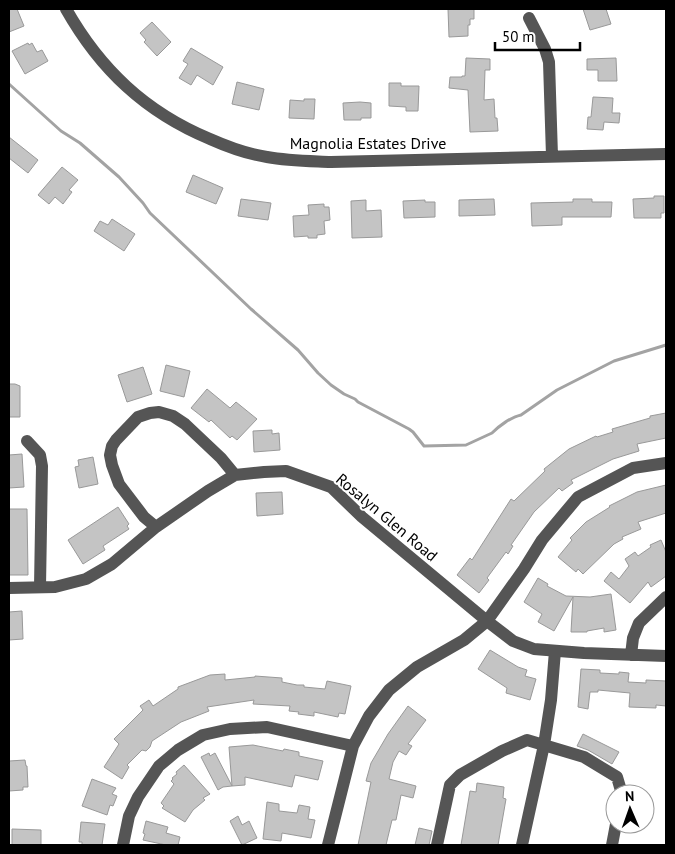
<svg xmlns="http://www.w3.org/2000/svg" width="675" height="854" viewBox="0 0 675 854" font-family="'PT Sans',sans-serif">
<rect width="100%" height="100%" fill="#fff"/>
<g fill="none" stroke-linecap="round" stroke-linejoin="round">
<path stroke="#a3a3a3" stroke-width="3" d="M9,84L61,131L80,143L119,177L143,203L150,213L251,309L298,350L318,373L331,385L344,394L355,399L358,402L409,429L413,432L424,446L466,445L492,433C499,426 511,417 521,415L557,390L614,361L666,345"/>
</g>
<path fill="#c4c4c4" stroke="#999" d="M9,9H17L24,26L9,32Z
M448,9H474V19H470V25H468V36L449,37Z
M583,9H606L611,24L590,30Z
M152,22L171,42L157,56L144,42L146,40L140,33Z
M28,43L29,45L32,43L37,52L42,50L48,61L25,74L12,51Z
M191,48L223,67L213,85L197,75L191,85L179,78L188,64L183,61Z
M466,58L490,59V70H485L484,100L494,99L495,118H497L498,131L470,132L468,90L449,88L450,77H462V76H465Z
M616,58L617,81H598V70H587V59Z
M237,82L264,89L259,110L232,104Z
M389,83H401V86H419L418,111H406V107L389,106Z
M593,97L613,98L612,113H620L619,123L604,122L603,130L587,129L588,117H591Z
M304,99H315L314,119L289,118L290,100L304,101Z
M360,102L371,103V118H361V120H344L343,103Z
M9,137L38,160L28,173L9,158Z
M62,167L78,180L69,190L72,192L63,204L55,197L49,204L38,195Z
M193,175L223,188L216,204L186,192Z
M654,196H664V213H661V218H634L633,199L654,198Z
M241,199L271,203L268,220L238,216Z
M494,199L495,215L459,216V200Z
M573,199H592V202H612L611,217H562V225L532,226L531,203L573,202Z
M366,200V211L381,210L382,237L352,238L351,201Z
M425,200V202H435V217L404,218L403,201Z
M324,204V207H329L330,220L324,221L325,234L317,235V238H308V236L294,237L293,216L309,215L308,205Z
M112,219L135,234L124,251L94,231L100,221L108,225Z
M166,365L190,371L184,397L160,391Z
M143,367L152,394L127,402L118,375Z
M9,384H15L20,386V417H9Z
M207,389L230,408L236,402L257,419L237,440L232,436L230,438L211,420L209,422L191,408Z
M666,413V438L637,444L639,451L613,459L571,480L573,483L562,491L559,488L534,512L511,545L513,546L508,554L506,552L487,578L489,580L479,593L457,575L470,558L472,560L511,499L514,501L545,471L544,469L569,449L596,436L597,437L613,432L612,429L650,418V416Z
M272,430V434L279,433L280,450L254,452L253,431Z
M22,454L24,487L9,488V455Z
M93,457L98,484L79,488L75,467L79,466L78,460Z
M666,485V513L638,522L641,529L622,537L623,539L614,544L583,574L578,569L576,572L558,557L572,540L570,538L586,522L610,507L609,506L637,492Z
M282,492L283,514L257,516L256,493Z
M118,507L129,524L127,526L129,529L103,546L105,550L83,564L68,540Z
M9,509H27L28,575H9Z
M661,540L666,552V576L651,587L648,582L630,603L604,581L611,572L619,579L629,566L625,559L635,552L638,556L651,547L650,545Z
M538,578L548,584L547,586L566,596L590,597L611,594L616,630L604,632V628L587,631V632H571L573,597L554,631L538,622L542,614L524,602Z
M22,611L23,639L9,640V612Z
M490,650L518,667L527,670L525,676L536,679L530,700L506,693L507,688L478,669Z
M581,669L600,670V673L619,674V672L629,673L628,682L646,683V680L666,681V706L656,705V708L629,707L630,693L598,690V692H590L588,709L578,707Z
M225,674V680L255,677V676L282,678V682L297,685H304V687L325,689L327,681L351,686L345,714L339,713L338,717L314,712V716L298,714L299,712L289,711L290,706L253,704L254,700L207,707L209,711L181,722L152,741L150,747L146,751L142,750L127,765L129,767L122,779L104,767L119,744L114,739L143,710L140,706L149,700L153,706L178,689V687L210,675Z
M408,706L426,720L408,744L412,746L406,755L399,751L393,762L389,779L416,786L413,798L401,795L396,820H392L386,845H358L371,782L366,781L371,763L388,734Z
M583,734L619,752L612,764L588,750L577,746Z
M253,745L283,751L284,749L299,752V756L323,761L318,780L295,775L292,787L245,777V785L232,786L229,747Z
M209,753L210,756L215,753L232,786L223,787L218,790L201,757Z
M25,760L26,766H27L28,787H23V790L9,791V761Z
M184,765L210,794L203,798L205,800L193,810L185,822L162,808L164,806L161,803L174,784L171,781L173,779L172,778L177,774L176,772Z
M92,779L116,788L112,794L117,796L113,806L110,805L107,815L82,806Z
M477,783L504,787L503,798L506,799L498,845H461L470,791L476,792Z
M267,802L279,804V811L297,813L299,805L310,807L308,819L315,820L311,838L282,833L281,841L263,839Z
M238,816L242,825L249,821L257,838L242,845L230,821Z
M146,821L168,827L166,833L180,837L178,845H166L143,840L145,834L143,833Z
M81,822L105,824L102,845H82V842H79Z
M419,828L432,831L429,845H415Z
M12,829L41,830V845H12Z"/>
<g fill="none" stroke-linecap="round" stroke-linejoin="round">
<path stroke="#555" stroke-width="12" d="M66,9C100,69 145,112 210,139C228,147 247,154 267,157C289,161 310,161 331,162L666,154
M529,18L545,49L549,62L552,156
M27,441L40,455L42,466L40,587
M156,527L144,517L119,484L112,465L110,455L112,446L116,440L138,417L150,413L159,412L173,416L185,424L221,458L235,475
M9,588L55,587L86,579L112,564L156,527L208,491L235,475L264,472L286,471L331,487L362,517L487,621L513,641L534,649L584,653L666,656
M631,655L633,638L639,623L666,597
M123,845L129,816L138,797L159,766L178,750L203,735L230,729L267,727L353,746
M328,845L353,746L369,716L389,690L417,667L464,640L487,621L524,569L542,540L578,497L633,468L666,463
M437,845L450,785L460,775L502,751L527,740L584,757L617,777L622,794
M522,845L544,745L551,700L555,651
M612,845L616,824"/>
</g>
<g text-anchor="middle" stroke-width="4" stroke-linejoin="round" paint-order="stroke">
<g font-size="16" fill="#000" stroke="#fff">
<text x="368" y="149">Magnolia Estates Drive</text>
<text transform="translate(387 517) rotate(40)" y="6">Rosalyn Glen Road</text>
</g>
</g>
<rect width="675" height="854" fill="none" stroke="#000000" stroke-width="20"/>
<g transform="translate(630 809) rotate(358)"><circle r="24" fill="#ffffff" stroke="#999999"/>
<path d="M0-4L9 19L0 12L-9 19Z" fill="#000000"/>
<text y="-8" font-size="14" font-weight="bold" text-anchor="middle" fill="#000000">N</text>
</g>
<path d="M495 42v8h85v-8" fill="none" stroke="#000000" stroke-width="2.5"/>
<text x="502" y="42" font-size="15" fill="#000000" stroke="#ffffff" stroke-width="4" paint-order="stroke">50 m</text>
</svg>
